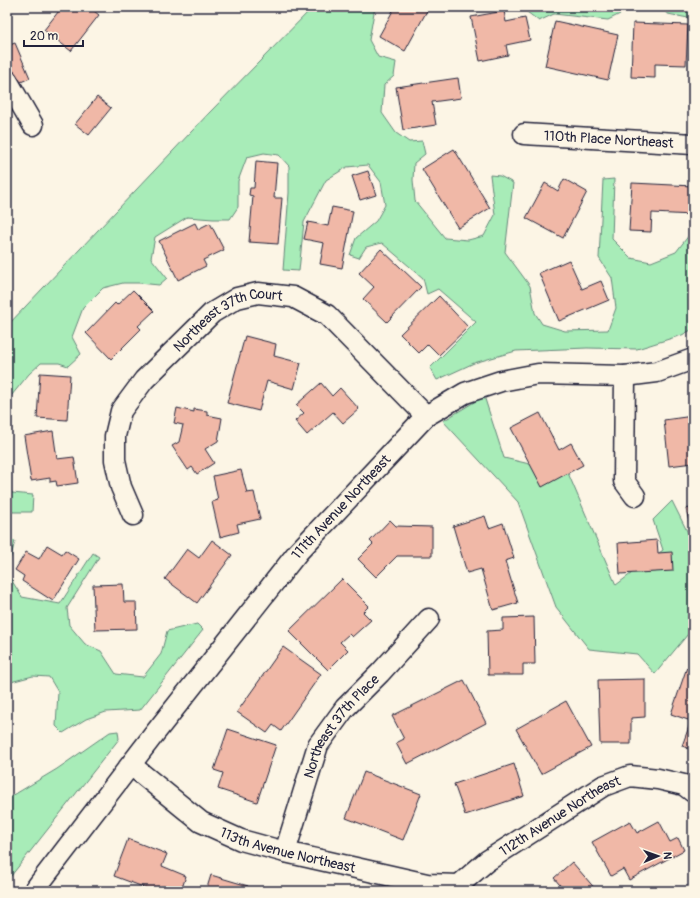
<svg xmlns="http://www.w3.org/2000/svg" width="700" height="898" viewBox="0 0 700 898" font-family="Pangolin,sans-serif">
<rect width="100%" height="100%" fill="#fcf5e5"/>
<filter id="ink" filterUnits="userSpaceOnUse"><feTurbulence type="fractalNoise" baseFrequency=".025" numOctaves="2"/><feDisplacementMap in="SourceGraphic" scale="8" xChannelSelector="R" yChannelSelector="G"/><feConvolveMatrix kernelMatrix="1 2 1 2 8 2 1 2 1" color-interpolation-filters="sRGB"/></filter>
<g filter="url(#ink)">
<path fill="#a8ecb8" stroke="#65877a" d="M313,7H375L369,40L378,57L396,62L394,76L384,85L382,113L396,133L409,142L422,141L425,154L414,163L413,180L415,201L445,238L468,240L484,236L495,215L490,175L500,176L513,183L505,252L530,286L535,313L542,324L565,331L608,330L616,308L612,278L599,258L603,180L614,179L612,239L631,258L651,262L676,252L693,230V329L682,335L637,349L587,348L516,351L474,363L437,380L430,368L476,322L438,289L427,294L423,278L382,243L366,247L359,258L350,255L356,238L376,221L385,205L381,182L368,165L347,167L326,180L304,222L299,271L283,270L289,193V166L279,155L264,153L247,157L238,181V207L230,219H213L187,217L155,237L151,258L167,278L159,285L139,283H123L103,288L83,308L72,337L81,354L68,366L59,363H41L29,374L7,401V326L210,112Z
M519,7H642L626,11L608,20L554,14L539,21L523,9Z
M658,7H693V12L688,18L668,14Z
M484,396L504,458L568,473L616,585L663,550L653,520L672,501L693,543V628L655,674L637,654L589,649L556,607L518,502L443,421Z
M7,485L12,493L33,495L32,512H12L7,507Z
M7,539L15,541L7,572Z
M93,553L99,557L67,608L69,625L85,644L101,651L116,674L143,677L161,654L167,631L197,624L203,630L140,710L106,712L86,719L63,733L56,726L58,692L49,677L33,676L7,683V573L22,597L60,604Z
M118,731L119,739L7,881V799L57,769L110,732Z"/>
<path fill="#f0b8a7" stroke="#22223b" d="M62,7H89L99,15L71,51L44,30Z
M395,7H429L405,51L379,36Z
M504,11L506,22L525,18L530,40L506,45L508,55L480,61L471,17Z
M555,21L618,35L608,80L545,66Z
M633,23L688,25L686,65L655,64V78L631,77Z
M15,43L30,78L14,85L7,68V46Z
M458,78L461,98L432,102L436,125L403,130L396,87Z
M97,97L111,108L89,135L75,124Z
M454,149L490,208L458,228L422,169Z
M256,161L277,163L274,198H282L278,244L249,242L253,196L249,195L250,188H254Z
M368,171L376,195L360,200L352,176Z
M564,179L587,192L563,238L526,218L545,183L558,191Z
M632,183L693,186V215L652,213L651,232L629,231Z
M332,207L353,211L342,268L320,264L324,243L304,239L308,222L328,226Z
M195,223L198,229L210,223L224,250L203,260L206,266L178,280L159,241Z
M381,249L421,287L387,322L363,299L374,287L359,273Z
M569,260L582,289L601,281L609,300L559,321L539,273Z
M133,290L154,311L138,326L141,329L111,359L86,333L115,303L117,305Z
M439,296L468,327L439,355L428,344L419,353L400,334Z
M245,336L276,344L274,356L301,363L294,389L267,381L259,411L227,403Z
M40,373L70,375L67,420L37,418Z
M321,383L332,396L340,388L359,409L343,423L333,412L307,435L295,421L304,413L296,405Z
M177,408L194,412V409L207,411V415L222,418L218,441L205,449L214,463L197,474L192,467L188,470L172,446L179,442L183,425L174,423Z
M540,413L559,450L571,443L583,465L542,487L511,428Z
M693,416V463L669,466L664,420Z
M53,431L57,459L74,457L78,483L57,486L56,481L50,482V478L31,481L24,436Z
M241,470L247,493L254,492L260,519L237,524L239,532L220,537L212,502L218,500L213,476Z
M693,507V540L686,509Z
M485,516L489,528L503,523L514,558L505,561L518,603L493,610L481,569L467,573L453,526Z
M390,520L396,526L432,527V556H397L376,577L358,559L373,544L370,541Z
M212,540L232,555L197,603L165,579L187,549L199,558Z
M657,540L658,553L672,552L673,571L620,574L618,543Z
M47,545L62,554L65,550L79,559L53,601L22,581L24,576L15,570L26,552L39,559Z
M342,579L369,606L363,612L371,620L352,637L349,634L340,642L348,650L328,670L289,631Z
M123,584L124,602H136L137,629L95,630L93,585Z
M534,617L535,664H523V675H488L487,631L503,630V618Z
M283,647L321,674L281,731L273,725L267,733L237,712Z
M687,667L693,669V750L682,746L691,721L671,714Z
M645,679V717L631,718V744H600L598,680Z
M464,680L486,723L407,764L396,743L404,739L392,716Z
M566,701L591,747L541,774L516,729Z
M228,729L276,745L257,802L218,789L223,773L214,770Z
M514,764L524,796L465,815L454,784Z
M364,772L421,794L403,840L346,818Z
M630,821L637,833L659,821L670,842L678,838L684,850L629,880L623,869L611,876L592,842Z
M128,839L167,854L162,866L186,876L181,891H154L114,876Z
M572,862L597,891H565L554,878Z
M211,875L248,886L246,891H206Z"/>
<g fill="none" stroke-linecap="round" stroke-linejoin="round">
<g stroke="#22223b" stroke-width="23">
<g id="minor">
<path d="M7,80L33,125"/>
<path id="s1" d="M524,134L693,144"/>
<path d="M625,376L624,481L635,496"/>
<path id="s2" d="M133,515L121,487L115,460V436L121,411L144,380L212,313L237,298L258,293L293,297L327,315L426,416"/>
<path id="s3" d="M131,765L201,822L241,840L285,852L427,884L459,885L462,891"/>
<path id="s4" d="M285,852L318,745L345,708L380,673L429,619"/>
<path id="s5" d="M459,885L487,861L603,786L630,776L658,779L684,785L693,792"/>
<path id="s6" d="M34,891L39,884L155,733L298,552L426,416L465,393L501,381L538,374L625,376L657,372L693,359"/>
</g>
</g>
<use href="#minor" stroke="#fcf5e5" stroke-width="20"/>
</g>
</g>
<g text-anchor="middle" stroke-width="3" stroke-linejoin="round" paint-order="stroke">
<g font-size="14" fill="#22223b" stroke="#fcf5e5">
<text dy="5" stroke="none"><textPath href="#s1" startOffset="85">110th Place Northeast</textPath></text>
<text dy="5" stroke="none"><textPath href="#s2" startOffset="254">Northeast 37th Court</textPath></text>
<text dy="5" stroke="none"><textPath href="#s6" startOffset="492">111th Avenue Northeast</textPath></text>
<text dy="5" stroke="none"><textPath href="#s4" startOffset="140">Northeast 37th Place</textPath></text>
<text dy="5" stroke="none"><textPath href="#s5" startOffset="123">112th Avenue Northeast</textPath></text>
<text dy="5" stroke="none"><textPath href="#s3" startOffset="182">113th Avenue Northeast</textPath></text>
</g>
</g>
<rect width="700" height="898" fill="none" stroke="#fcf5e5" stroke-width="24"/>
<rect x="12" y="12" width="676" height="874" fill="none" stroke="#22223b" stroke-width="1.5" filter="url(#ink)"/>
<g transform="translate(658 856) rotate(88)" stroke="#fcf5e5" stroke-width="3" paint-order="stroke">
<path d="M0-3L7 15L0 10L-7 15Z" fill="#22223b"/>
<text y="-6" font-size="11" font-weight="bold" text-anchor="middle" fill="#22223b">N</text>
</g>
<path d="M24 40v6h59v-6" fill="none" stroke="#22223b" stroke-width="2"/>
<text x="30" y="40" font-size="12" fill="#22223b" stroke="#fcf5e5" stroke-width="3" paint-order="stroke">20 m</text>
</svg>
